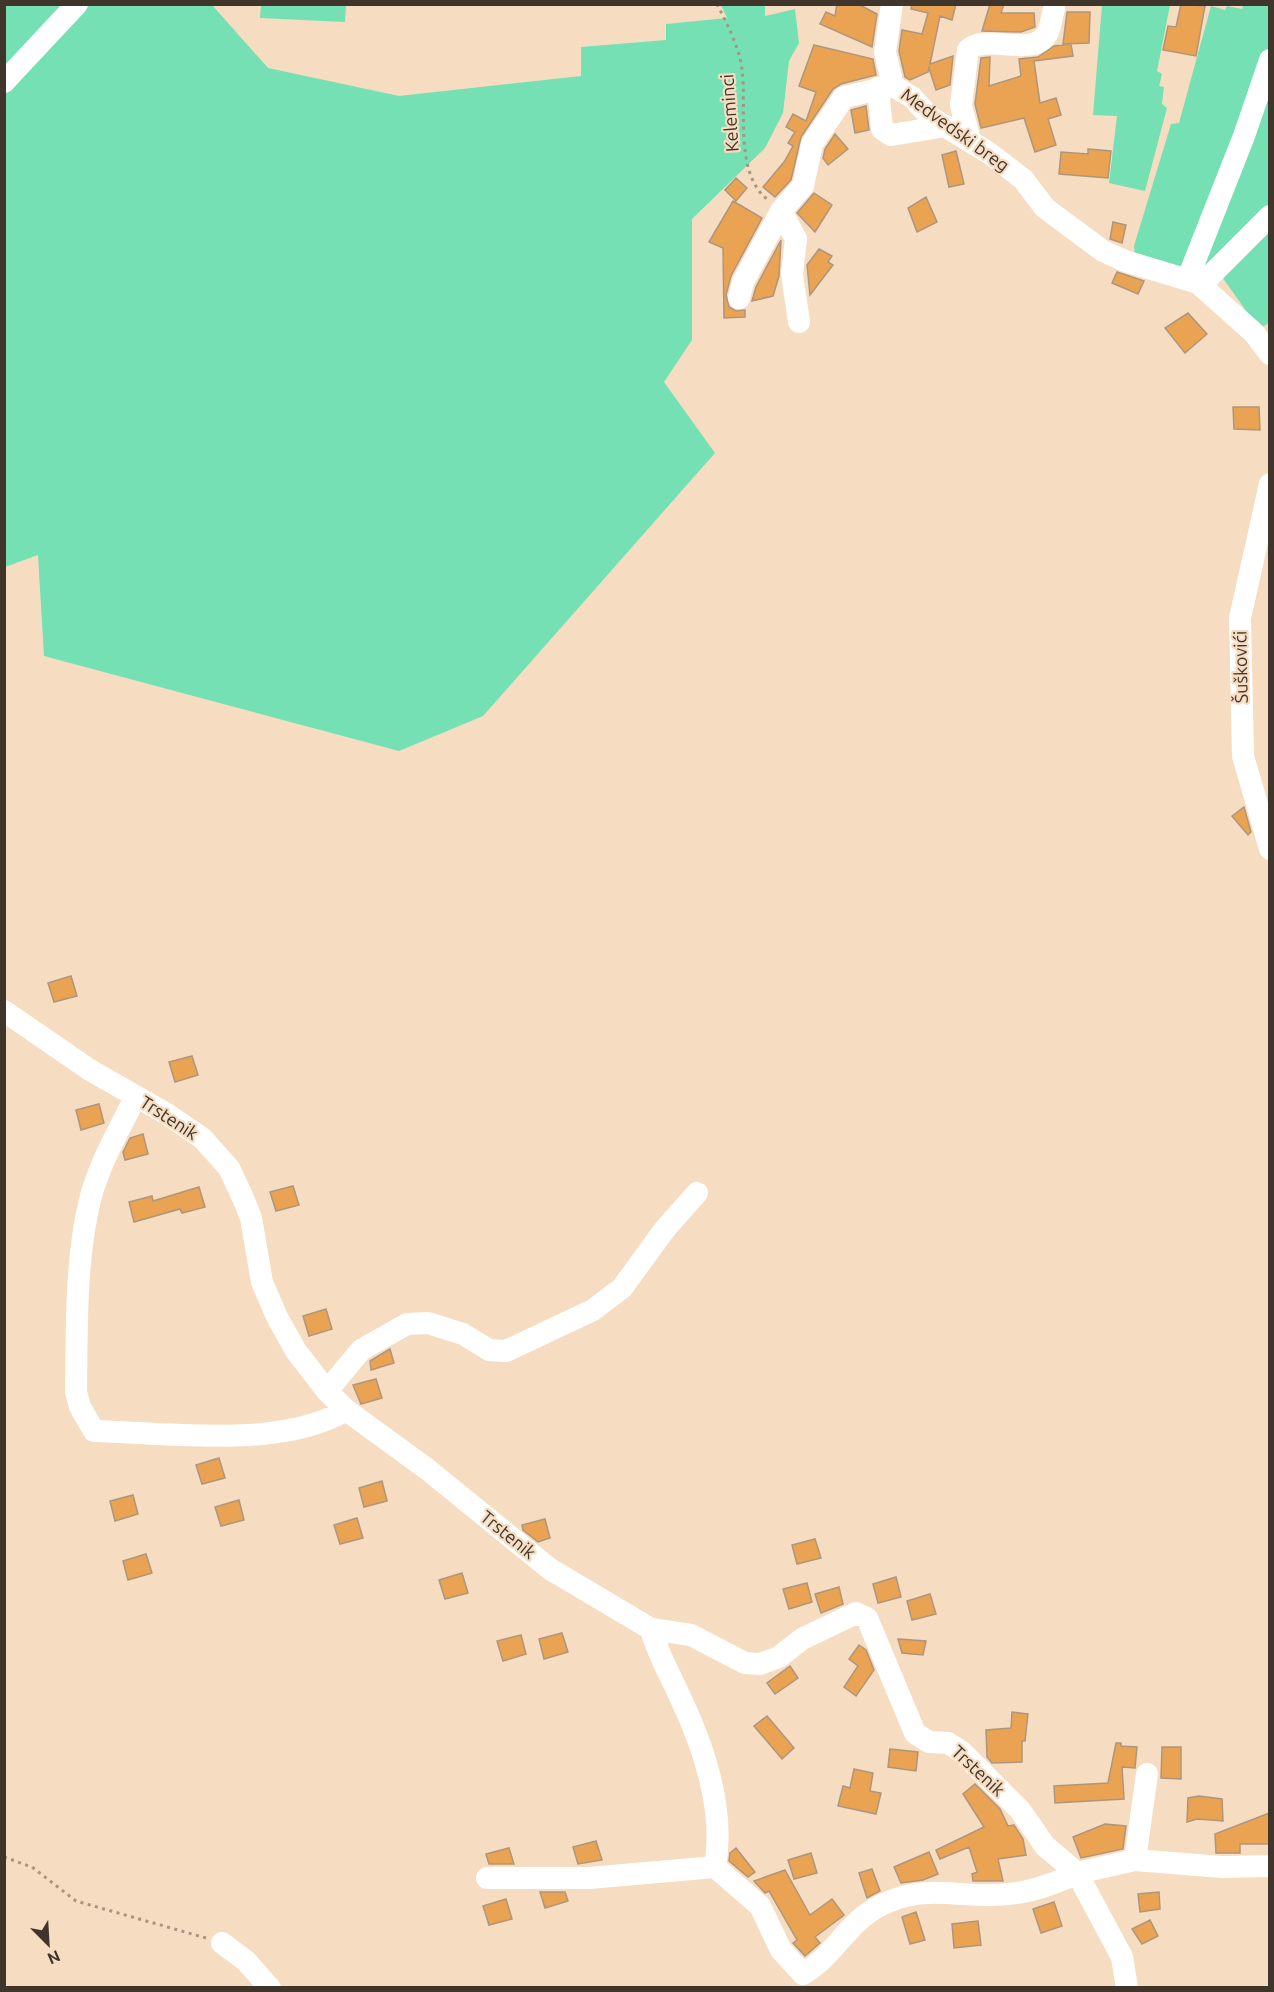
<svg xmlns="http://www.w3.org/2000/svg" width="1274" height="1992" viewBox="0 0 1274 1992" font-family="Ubuntu,sans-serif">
<rect width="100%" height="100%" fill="#f6dcc1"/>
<path fill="#74e0b4" d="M5,5H212L268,68L399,96L581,76V47L666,40V24L727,18L721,5H765V16L795,9L799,43L789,61L783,113L765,148L692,219V340L664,382L715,453L483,716L399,751L44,656L38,555L5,567Z
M261,5H346L345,22L260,18Z
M1102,5H1170L1157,71L1162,74L1159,86L1164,87L1162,104L1167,108L1145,191L1109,183L1117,116L1093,115Z
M1243,5H1269V48L1236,150L1185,273L1135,256L1134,246L1171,124L1179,123L1211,6L1225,10L1227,6L1242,9Z
M1269,72V323L1259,329L1215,267L1197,265Z"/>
<path fill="#e9a352" stroke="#ae967c" stroke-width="1.5" d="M837,4H858L877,14L872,47L820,24L826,12L835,16Z
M912,4H956L952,20L940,16L930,64L953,56L950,85L936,90L929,68L928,72L910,80L905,77L899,51L902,30L922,34L928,13L911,9Z
M990,4H1004L1001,13H1034L1035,27L1021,32L982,31Z
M1181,4L1205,6L1196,56L1163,50L1168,26L1176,27Z
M1067,12H1090L1089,43L1063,44Z
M1071,44L1073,56L1034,61L1040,103L1056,98L1061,115L1048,119L1056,145L1035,152L1024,118L981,128L975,104L981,58L990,57L989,86L1021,76L1019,59L1038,57L1054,46Z
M814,45L873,59L876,75L841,84L833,89L801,137L791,180L775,197L763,187L784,162L793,146L788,143L795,132L786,127L793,114L806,121L816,92L799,86Z
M866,106L869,130L855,133L851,110Z
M835,134L848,149L828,165L823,158L825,149Z
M1088,149L1111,151L1108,178L1059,174L1061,152L1088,154Z
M956,151L964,184L949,187L942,155Z
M736,178L747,188L736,201L725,190Z
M814,193L832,205L815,232L797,213Z
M926,197L937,222L917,232L908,208Z
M733,201L762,218L731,276L726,295L729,307L736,311L745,310V317L724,318L723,248L709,242Z
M1113,222L1126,225L1122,243L1110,239Z
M781,240L779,276L773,296L752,301L756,287Z
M819,249L832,256L828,262L833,265L810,295L807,265Z
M1117,272L1144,281L1138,294L1112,283Z
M1188,313L1207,334L1185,353L1165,328Z
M1233,407H1259L1260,430L1234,429Z
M1244,807L1251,832L1248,835L1232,816Z
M71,976L77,996L54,1002L48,983Z
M192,1056L198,1075L175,1082L169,1062Z
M99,1104L104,1123L81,1130L76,1110Z
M143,1134L148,1154L125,1160L123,1152L130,1138Z
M293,1186L299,1205L276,1211L270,1192Z
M199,1187L205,1207L182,1213L180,1209L134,1222L129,1202L152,1196L153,1201Z
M326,1309L332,1329L309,1336L303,1316Z
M390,1349L394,1363L371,1370L370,1361Z
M376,1379L382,1398L361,1404L353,1385Z
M219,1458L225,1478L202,1484L196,1465Z
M382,1481L387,1501L364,1507L359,1488Z
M133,1495L138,1514L115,1521L110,1501Z
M239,1500L244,1520L221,1526L215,1507Z
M357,1518L363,1538L340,1544L334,1525Z
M545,1519L550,1538L538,1542L523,1530L522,1525Z
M815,1539L821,1558L797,1564L792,1545Z
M146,1554L152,1573L128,1580L123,1561Z
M462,1573L468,1593L445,1599L439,1580Z
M896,1577L901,1597L878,1603L873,1584Z
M807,1583L812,1602L789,1609L783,1589Z
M839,1587L843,1604L821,1613L815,1594Z
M930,1594L936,1614L912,1620L907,1601Z
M562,1633L568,1652L544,1659L539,1639Z
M521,1635L526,1654L503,1661L497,1641Z
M898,1639L926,1641L923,1655L902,1653Z
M859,1645L866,1650L874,1670L856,1696L844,1687L858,1666L849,1659Z
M790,1666L798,1678L775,1694L767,1683Z
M1012,1712L1028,1714L1025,1741H1022V1762L992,1763L987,1757L986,1730L1011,1728Z
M767,1716L794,1748L782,1759L754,1726Z
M1116,1743H1121V1746L1137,1747L1135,1768L1122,1767L1124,1799L1055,1803L1054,1786L1108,1783Z
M1162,1747H1181V1779L1161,1778Z
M890,1749L918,1752L916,1771L888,1767Z
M854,1769L873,1773L870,1791L881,1793L876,1814L838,1806L843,1786L850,1788Z
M975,1784L1000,1809L1008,1826L1014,1825L1023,1839L1026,1855L998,1859L1003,1881H973L972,1874L977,1872L969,1847L940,1859L936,1850L984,1827L963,1794Z
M1199,1796L1222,1799L1223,1821L1197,1819L1187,1822L1188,1798Z
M1269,1813V1844H1240V1853H1216L1215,1834Z
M1105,1824L1126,1826L1123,1849L1081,1858L1073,1837Z
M596,1841L602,1860L578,1864L573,1847Z
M509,1848L514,1864H489L486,1854Z
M736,1848L755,1872L748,1877L729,1861L730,1853Z
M929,1852L938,1874L923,1880L901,1883L894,1867Z
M811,1853L817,1873L794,1879L788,1860Z
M872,1869L880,1891L867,1898L859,1873Z
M785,1870L810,1915L832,1899L844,1915L815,1937L820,1943L805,1956L793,1943L797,1940L769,1891L765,1893L754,1881Z
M540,1892H565L568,1901L545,1908Z
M1159,1892L1160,1909L1140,1912L1138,1894Z
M506,1899L512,1919L489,1925L483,1906Z
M1054,1902L1062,1926L1041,1933L1033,1909Z
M916,1912L925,1940L910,1944L902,1917Z
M1150,1920L1158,1936L1142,1944L1132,1929Z
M978,1921L981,1945L954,1948L952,1924Z"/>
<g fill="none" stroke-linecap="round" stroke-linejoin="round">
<path stroke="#a89480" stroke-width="3" stroke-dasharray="3 4.5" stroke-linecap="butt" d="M717,4C727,24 740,48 742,70C747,106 734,173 767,199
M4,1857L32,1867L76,1901L206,1938"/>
<path stroke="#fff" stroke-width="22" d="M892,4L885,52L893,86L912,97L930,117L989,153L1023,179L1045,208L1103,251L1125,261L1198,283
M4,82L77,4
M878,88L882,129L891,135L946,126
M970,141L961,105L968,50C986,32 1035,60 1048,32C1051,25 1052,16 1054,9
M781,211L796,239L792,274L799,322
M1270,216L1208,278L1198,283L1254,333L1270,354
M1198,283L1190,273L1244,136L1270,60
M739,298L743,282L781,211L803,186L812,144L844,97L893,86
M1270,484L1240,618L1243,756L1270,849
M4,1011L90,1070L167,1114L202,1138L229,1168L243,1198L251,1218L262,1282L277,1317L296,1351L327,1391L346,1410L427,1469L550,1569L651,1629L691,1635L745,1663L760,1664L779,1657L802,1639L856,1613L867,1618L915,1733L929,1742L948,1743L962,1752L1020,1810L1045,1846L1077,1873L1135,1860L1222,1867L1270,1866
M136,1096C119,1130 99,1164 90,1200C75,1261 77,1330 76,1392L80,1407L94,1431C168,1433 282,1449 346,1410
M327,1391L361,1350L407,1324L428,1323L463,1334L489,1350L506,1351L593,1310L622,1288L665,1229L697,1193
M651,1629C657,1653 670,1674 680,1697C704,1747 725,1811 715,1867
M1135,1860L1147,1774
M487,1878H589L715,1867L760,1906L781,1950L803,1974C843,1950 847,1913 902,1897C930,1889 955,1895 984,1895C1018,1896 1046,1888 1077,1873L1122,1957L1127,1988
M222,1943L246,1961L270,1988"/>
</g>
<g text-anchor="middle" stroke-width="4.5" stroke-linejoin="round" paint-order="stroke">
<g font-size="18" fill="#40352b" stroke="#f6dcc1">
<text transform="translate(730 113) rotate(-94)" y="6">Keleminci</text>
<text transform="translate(955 130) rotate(36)" y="6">Medvedski breg</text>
<text transform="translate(1241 667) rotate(-91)" y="6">Šuškovići</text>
<text transform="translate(169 1118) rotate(33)" y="6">Trstenik</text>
<text transform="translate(508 1535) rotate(39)" y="6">Trstenik</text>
<text transform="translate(978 1771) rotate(43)" y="6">Trstenik</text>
</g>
</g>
<rect width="1274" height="1992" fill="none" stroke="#40352b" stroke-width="12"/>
<g transform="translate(48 1944) rotate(156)" stroke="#f6dcc1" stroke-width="4.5" paint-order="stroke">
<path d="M0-4.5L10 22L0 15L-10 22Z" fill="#40352b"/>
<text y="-9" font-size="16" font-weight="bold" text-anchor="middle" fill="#40352b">N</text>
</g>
</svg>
